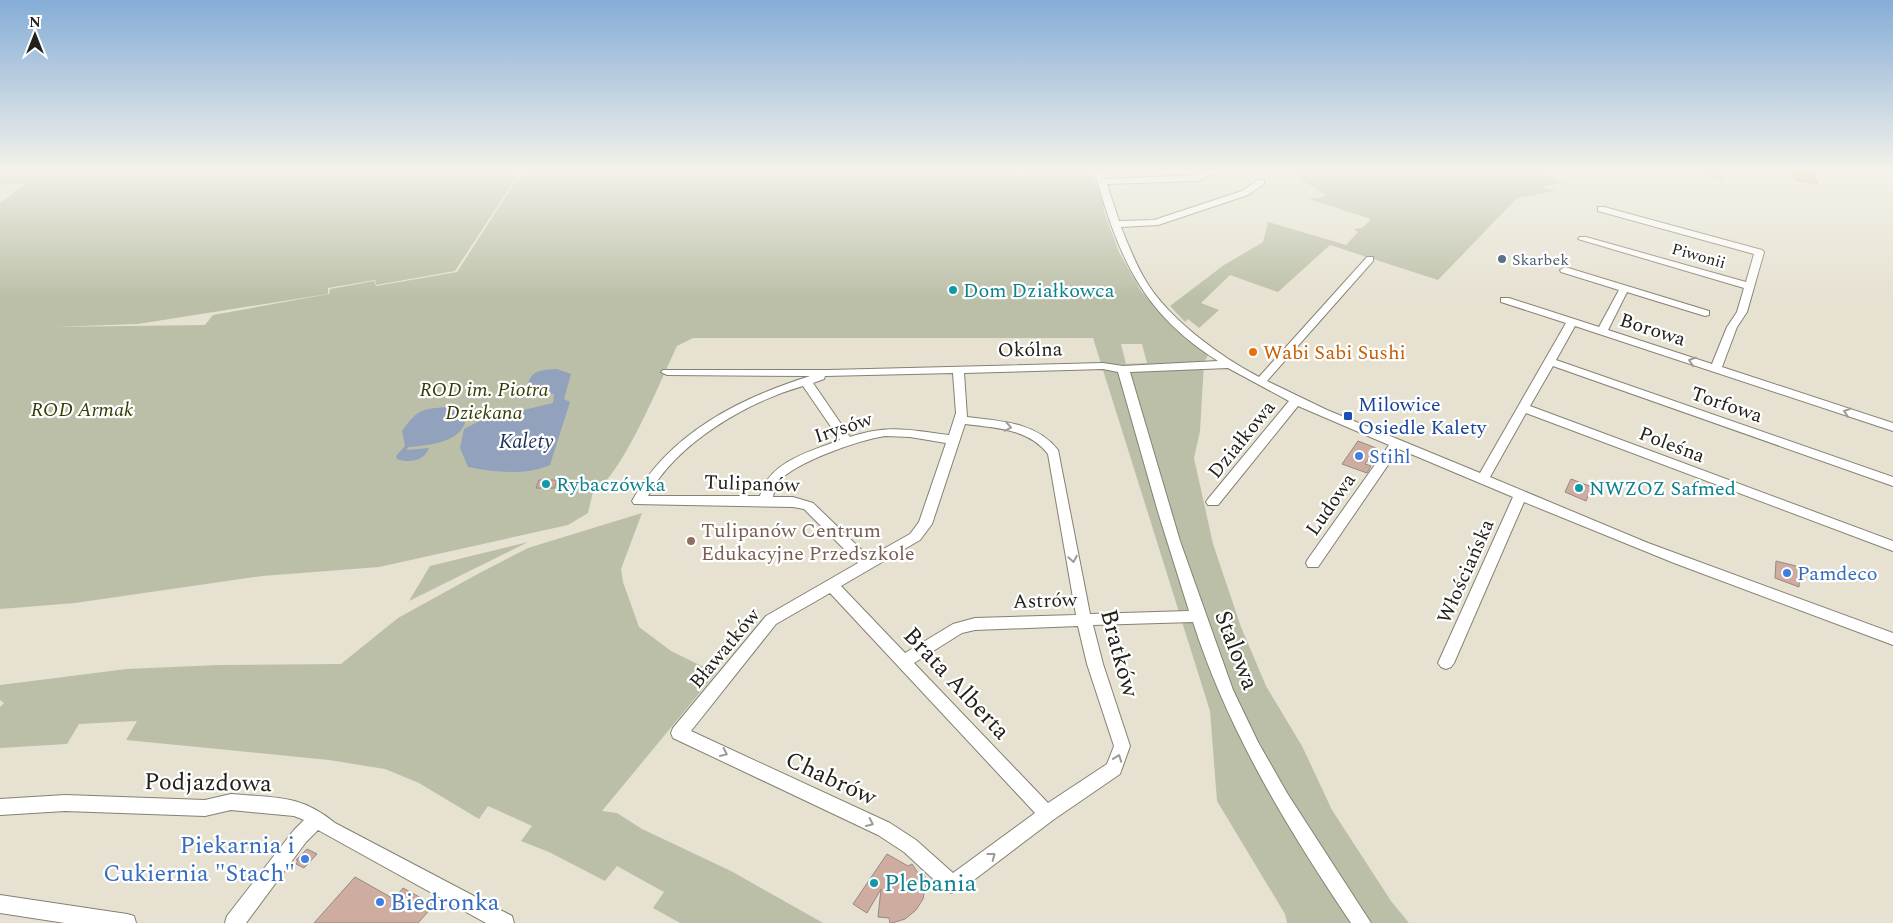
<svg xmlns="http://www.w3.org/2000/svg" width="1893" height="923" viewBox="0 0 1893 923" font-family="Spectral,serif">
<rect width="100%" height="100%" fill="#e6e1d1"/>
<path fill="#bbbfa7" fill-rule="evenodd" d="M0,170H521L455,271L376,285L375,280L328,288V294L138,324L54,327L205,325L213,315L329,294L330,289L374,281L376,286L457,272L523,170H1090L1103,202L1104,212L1119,252L1141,291L1176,328L1209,353L1204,363L1200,431L1194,458L1213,544L1241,627L1266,686L1302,746L1332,810L1391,901L1409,923H1287L1285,914L1217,801L1210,711L1093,338H693L677,346C662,377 621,479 593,492L588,513L568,525L379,567L262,576L75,603L0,609V203L26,184H0ZM1121,344H1142L1147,363L1126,364Z
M1280,170H1541L1562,183L1542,187L1555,191L1517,198L1438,280L1330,245L1278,292L1230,275L1201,303L1219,310L1199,328L1188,319L1185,322L1170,306L1224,265L1263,242L1268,222L1346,245L1358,232L1354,229L1362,228L1371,219L1309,199L1327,196L1298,177L1278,172Z
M1687,170H1744L1745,172L1725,170L1721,181Z
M642,513L621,569L623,582L639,627L671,651L716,673L602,811L617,813L642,829L731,871L823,923H680L653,908L664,892L617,866L605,881L549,852L521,841L532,826L488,806L479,819L419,783L385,769L329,760L126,740L137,721L79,724L67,744L0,748V707L4,703L0,700V685L127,669L219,665L341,664L398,618L474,576L528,548Z
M528,542L409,601L430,566Z"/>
<path fill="#92a2bd" d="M557,369L571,374L564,399L570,402L550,465C525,476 493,472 468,467L460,448L464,429L481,420L553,403L554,394H534L527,387C531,370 540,370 557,369Z
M448,407H460L466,410C470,442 431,445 409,447L406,450L429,448C424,462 408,463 397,459L396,456L405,446L402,431C418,409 421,409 448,407Z"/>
<path fill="#ceada0" stroke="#988882" d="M1792,170H1813L1817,184L1794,180Z
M1358,441L1376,448L1365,464L1371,466L1367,473L1342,464Z
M1571,479L1592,487L1586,501L1565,492Z
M539,480H557L554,488H536Z
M1776,561L1800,567L1799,587L1775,578Z
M307,849L317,854L304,868L296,864L298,861L296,860Z
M887,854L908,866L912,864L918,873H924L926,882L923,899L916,910L905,919L892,923H890L889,918L878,917L881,889L867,913L853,904Z
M355,877L394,899L403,888L434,905L418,923H314Z"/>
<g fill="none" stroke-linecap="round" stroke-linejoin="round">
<g stroke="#858172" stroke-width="2">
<path id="minor" d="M1094,170H1102L1106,179L1197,175L1212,170H1223L1198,181L1107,184L1119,221L1154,220L1242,191L1258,180H1264V184L1248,195L1158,225L1121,227C1129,247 1137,268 1149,286C1173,322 1221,357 1259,377L1367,257H1373V261L1267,381L1327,410L1480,473L1566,323L1501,302V298H1509L1599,327L1619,290L1561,272L1560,270L1565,267L1709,311V315L1705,316L1627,292L1608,330L1712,364L1727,327L1737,312L1744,288L1578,239L1580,237H1586L1746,282L1754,254L1598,211V207H1604L1762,250L1764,252L1747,312L1737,327L1722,367L1893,423V431L1575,326L1556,360L1893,477V486L1553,366L1530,406L1893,541V551L1526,413L1490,477L1648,543L1893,633V645L1674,563L1524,502L1454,663L1451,667L1446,669L1441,667L1438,663L1513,497L1399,449L1318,567H1308L1306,563L1308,559L1389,445L1298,406L1218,505H1208L1206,502L1208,499L1289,401L1228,368L1130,372L1180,541L1233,690L1258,742L1287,793L1371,923H1351C1287,828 1228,731 1193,622L1093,625L1103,664L1130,746L1120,774L1053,820L970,883L951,893L945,890L904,852L878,835L673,738L671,733L673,728L766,616L858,563L804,509L793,507L634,504L632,501C669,433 740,398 810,376L667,375L661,372L663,370H829L1103,363L1123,366L1218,361C1140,312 1118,254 1094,170ZM1103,369L1118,372L1158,512L1189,611L1090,614L1058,450C1036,422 1000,421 967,417L964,373ZM953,373L956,413L949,435C910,430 888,424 850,437L813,383L824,379L825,376ZM803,386L840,440C811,451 768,462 760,496H648C676,443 747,402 803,386ZM965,424C995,428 1028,428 1048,454L1076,615L975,618L953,624L905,653L841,586L920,540L932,524ZM885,436L910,437L946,443L919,522L910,534L869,557L813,503L793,497H773C774,492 775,486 778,482C795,462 859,440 885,436ZM830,593L1035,813L953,873L916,840L890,823L691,731L776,624ZM1078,626L1087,664L1114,746L1107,764L1048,803L914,663L962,633L975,630Z
M231,794C274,798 300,794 335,823L512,916L514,923H486L318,830L306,842L246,923H225L227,916L294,830L304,820L294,816L231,810L205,816L65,811L0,815V799L65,795L205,800Z
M0,895L127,914L134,916L136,923H65L0,913Z"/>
</g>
<use href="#minor" fill="#fff" fill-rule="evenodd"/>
</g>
<defs><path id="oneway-chevron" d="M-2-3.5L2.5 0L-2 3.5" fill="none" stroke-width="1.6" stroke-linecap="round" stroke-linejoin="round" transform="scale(1.25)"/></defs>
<g stroke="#9c9b98">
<use href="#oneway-chevron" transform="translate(1692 361) rotate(-162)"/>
<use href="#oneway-chevron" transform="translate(1847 412) rotate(-162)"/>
<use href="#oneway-chevron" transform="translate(1008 427) rotate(11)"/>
<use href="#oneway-chevron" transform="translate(1073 559) rotate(80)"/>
<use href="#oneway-chevron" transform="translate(724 753) rotate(25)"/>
<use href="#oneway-chevron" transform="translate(1118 758) rotate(-70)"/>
<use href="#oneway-chevron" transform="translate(870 823) rotate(25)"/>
<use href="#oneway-chevron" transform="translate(992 856) rotate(-37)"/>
</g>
<linearGradient id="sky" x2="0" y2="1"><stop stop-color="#85add7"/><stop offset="0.57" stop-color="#f4f2ea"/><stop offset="1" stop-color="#f4f2ea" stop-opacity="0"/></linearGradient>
<rect width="1893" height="299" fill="url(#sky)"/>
<circle fill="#5c6f8a" stroke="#fff" stroke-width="2" cx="1502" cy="259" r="5"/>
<g fill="#0f9aa8" stroke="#fff" stroke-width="2">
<circle cx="953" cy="290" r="5"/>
<circle cx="546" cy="484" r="5"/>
<circle cx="1579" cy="488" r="5"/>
<circle cx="874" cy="883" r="5"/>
</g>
<circle fill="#e8710a" stroke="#fff" stroke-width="2" cx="1253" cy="352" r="5"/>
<rect fill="#1a4fb4" stroke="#fff" stroke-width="2" x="1343" y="411" width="10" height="10" rx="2.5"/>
<g fill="#3f7fe0" stroke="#fff" stroke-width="2">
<circle cx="1359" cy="456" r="5"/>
<circle cx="1787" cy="573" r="5"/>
<circle cx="305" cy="859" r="5"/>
<circle cx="380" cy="902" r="5"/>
</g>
<circle fill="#8d6e63" stroke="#fff" stroke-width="2" cx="691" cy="541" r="5"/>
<g text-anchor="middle" stroke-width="4.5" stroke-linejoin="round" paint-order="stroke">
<g font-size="16" fill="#23211b" stroke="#fff">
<text transform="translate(1699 255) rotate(16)" y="6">Piwonii</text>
</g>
<g font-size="16" fill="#4e5e75" stroke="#fff" text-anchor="start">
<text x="1512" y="265">Skarbek</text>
</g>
<g font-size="20" fill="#0d838f" stroke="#fff" text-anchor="start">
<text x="963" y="297">Dom Działkowca</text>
<text x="556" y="491">Rybaczówka</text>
<text x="1589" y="495">NWZOZ Safmed</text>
</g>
<g font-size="20" fill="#23211b" stroke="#fff">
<text transform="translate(1653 329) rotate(18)" y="7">Borowa</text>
<text transform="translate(1030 349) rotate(-1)" y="7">Okólna</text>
<text transform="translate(1727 404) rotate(19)" y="7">Torfowa</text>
<text transform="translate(843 427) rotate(-18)" y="7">Irysów</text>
<text transform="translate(1241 439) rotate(-51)" y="7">Działkowa</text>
<text transform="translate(1672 444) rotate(21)" y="7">Poleśna</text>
<text transform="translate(752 483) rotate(2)" y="7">Tulipanów</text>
<text transform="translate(1330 504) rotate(-55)" y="7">Ludowa</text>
<text transform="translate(1465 571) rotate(-66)" y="7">Włościańska</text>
<text transform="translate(1045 600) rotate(-2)" y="7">Astrów</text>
<text transform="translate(724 648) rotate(-50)" y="7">Bławatków</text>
</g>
<g font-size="20" fill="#c56008" stroke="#fff" text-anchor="start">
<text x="1263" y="359">Wabi Sabi Sushi</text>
</g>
<g font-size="20" font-style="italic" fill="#373b04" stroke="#fff">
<text x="484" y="396">ROD im. Piotra<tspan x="484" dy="23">Dziekana</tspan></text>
<text x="82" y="416">ROD Armak</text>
</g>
<g font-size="20" fill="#164399" stroke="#fff" text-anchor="start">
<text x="1358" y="411">Milowice<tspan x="1358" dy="23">Osiedle Kalety</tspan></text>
</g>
<g font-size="20" fill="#366cbe" stroke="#fff" text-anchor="start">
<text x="1369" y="463">Stihl</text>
<text x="1797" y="580">Pamdeco</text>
</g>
<g font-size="20" fill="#785e54" stroke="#fff" text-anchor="start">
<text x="701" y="537">Tulipanów Centrum<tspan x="701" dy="23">Edukacyjne Przedszkole</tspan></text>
</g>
<g font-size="21" font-style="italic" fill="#1c3157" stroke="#fff">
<text x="526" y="448">Kalety</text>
</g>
<g font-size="24" fill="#23211b" stroke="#fff">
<text transform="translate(1237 650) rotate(69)" y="8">Stalowa</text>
<text transform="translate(1120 653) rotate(75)" y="8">Bratków</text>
<text transform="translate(957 683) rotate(47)" y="8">Brata Alberta</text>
<text transform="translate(831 778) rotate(25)" y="8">Chabrów</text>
<text transform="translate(208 782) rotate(1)" y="8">Podjazdowa</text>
</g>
<g font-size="24" fill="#366cbe" stroke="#fff" text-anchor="end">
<text x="295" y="853">Piekarnia i<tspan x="295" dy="28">Cukiernia "Stach"</tspan></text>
<text x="390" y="910" text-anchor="start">Biedronka</text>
</g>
<g font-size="24" fill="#0d838f" stroke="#fff" text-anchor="start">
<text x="884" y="891">Plebania</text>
</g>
</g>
<g transform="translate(35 35)" stroke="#ffffff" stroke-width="4" paint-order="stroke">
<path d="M0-4L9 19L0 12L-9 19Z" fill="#23211b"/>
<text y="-8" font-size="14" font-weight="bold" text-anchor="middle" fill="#23211b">N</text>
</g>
</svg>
